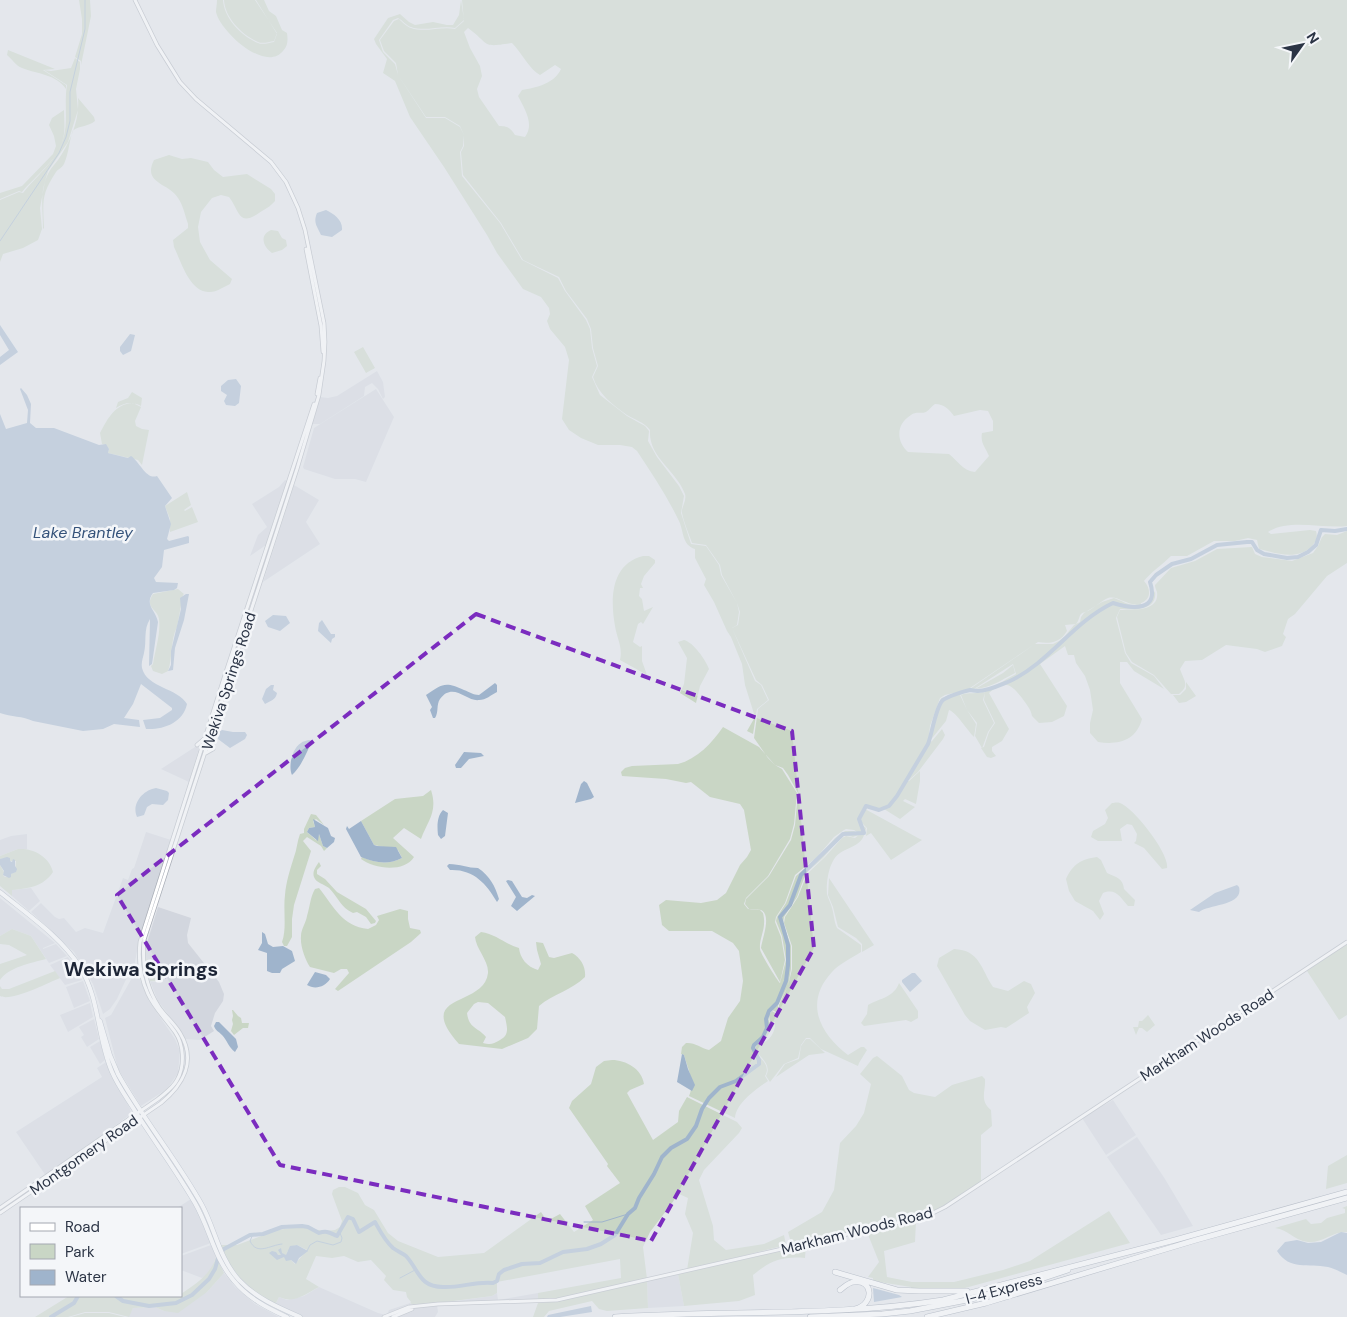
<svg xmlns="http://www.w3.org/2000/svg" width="1347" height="1317" viewBox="0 0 1347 1317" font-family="'DM Sans',sans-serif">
<rect width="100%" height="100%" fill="#e4e7ec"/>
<path fill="#d2d6de" d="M377,371L383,382L385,397L383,399L378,389L372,383L365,387L364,396L320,424H312L320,397L328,398L337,396Z
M376,389L394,417L366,482L355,479H335L304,469L303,467L314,428Z
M285,480L287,481L266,545L250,556L258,535L267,527L252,504L279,487Z
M294,485L319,500L306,522L320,544L263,582Z
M200,745L189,782L161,769L195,747Z
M146,832L171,840L140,935L135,962L137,970L128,975L117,999L110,1009L103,1014L93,984L74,952L31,912L41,903L55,917L59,919L64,918L76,932L85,928L103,933L123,878L128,880L132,869L134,868Z
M27,834V849H18L0,856V840L11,836Z
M31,888L40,901L29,911L12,896V890Z
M0,898L55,943L43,948V949L56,944L67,956L49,963L31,936L12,929L0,936Z
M158,907L191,918L187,935L188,943L219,982L224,994L223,1001L215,1013L211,1026L214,1031L200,1040L185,1039L183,1034L158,1001L150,981L154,982L164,979L166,975L163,969L155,967L146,958V946Z
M68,957L82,980L65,985L50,965Z
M138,975L149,1001L175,1039L180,1051L178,1073L167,1089L141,1106L118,1069L105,1018L111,1015L133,976Z
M83,981L90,1001L74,1008L66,987Z
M90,1003L93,1017L68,1032L60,1015Z
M94,1019L99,1039L87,1047L81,1037L84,1035L79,1027Z
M100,1041L105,1060L100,1064L90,1047Z
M106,1062L130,1109L131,1114L46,1176L16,1132L102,1077L97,1068Z
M1113,1100L1136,1135L1106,1155L1082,1118Z
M1137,1137L1165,1179L1193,1226L1161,1235L1107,1157Z
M191,1199L199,1212L211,1243L181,1254V1208H177Z
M211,1245L216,1257L212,1268L205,1276L202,1278L181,1270V1256Z
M224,1273L235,1287L255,1304L279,1317H128L133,1308L155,1307L164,1311L207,1292Z
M678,1274L684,1306L648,1308L647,1281Z
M319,1287L378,1313L386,1315L382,1317H303L275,1305L279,1297L287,1300L304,1296Z
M497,1293L498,1300L538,1293V1301L409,1307L387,1315L389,1310L410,1303L412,1305L448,1302L492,1296Z
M437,1305L438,1312L435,1317H395L416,1308Z"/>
<path fill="#c9d6c5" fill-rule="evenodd" d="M79,0H90L91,16L81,65V61L75,57L82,34V19Z
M217,0H223C224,18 241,36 258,43C262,45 269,43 274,42L277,34L256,0H264L269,11L276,16L282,30L287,33C288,40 288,46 283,51C265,73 220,31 216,12C216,8 217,4 217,0Z
M224,0H255L277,33L274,41C269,42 262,44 258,42C242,35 225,18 224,0Z
M461,0L464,20L455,28C441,25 425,32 411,27C407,26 402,20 398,18L393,20L379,40L383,52L395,64L398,75L426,118H445L460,127L464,135L463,146L460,152L462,176L500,223L522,260L558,278L565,291L586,320L590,329L592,348L597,366L592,377L600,395L627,416L645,426L649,431L648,441L657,457L679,486L684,496L681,513L691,544L706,546L719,565L721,575L737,603L739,612L737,625L732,628L755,681L761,685L768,700L757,709L753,734L747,731L755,717L745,685L742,664L731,637L727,631L714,602L704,585L706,579L695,558V549C682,545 684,532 679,521C667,496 652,474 637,451L632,447L620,445H598L581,438L569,430L562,419L569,360L565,347L550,329L547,321L550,314L549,308L541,297L523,289L497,253L487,235L444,167L410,117L395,81L383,73L387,59L376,44L374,39L388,18L400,14L409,22L415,25L433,22L447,25H453L459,15Z
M462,0H1347V526C1323,529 1289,518 1268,532L1271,534L1310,530L1316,531C1318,538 1316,541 1312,546C1297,561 1276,553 1259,549L1257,540L1248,538L1235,541H1214L1187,556H1171C1164,563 1149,574 1144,581C1152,590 1151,601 1138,604C1127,606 1118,595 1108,598C1101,601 1095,607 1088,611C1086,612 1083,612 1081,614C1079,616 1079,621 1076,624L1065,625L1067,631C1060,643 1049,644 1038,642L967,690L945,695L940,698L930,726L928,743L932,741L942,729L945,735L943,739L918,772L909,780H906L889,806L879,810L866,806L859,819L860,823L866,828C863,846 853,845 840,853C829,860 826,882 827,894C828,899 831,903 832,908C834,915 834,921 837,928L861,945V952C852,958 839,964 832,972C804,1002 819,1033 848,1055L861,1047H864L867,1050L859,1063L858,1066L821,1049L810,1038H806L801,1045L798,1058L784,1064L770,1082L766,1076C772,1065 761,1058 755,1050L757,1044C768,1044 776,1033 775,1022H770L769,1015L772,1011L777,1014L779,1013V1005L788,986L792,969V946L784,923L785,917L798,897L807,874L825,857L842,838L846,836L855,838L860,834L854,830L846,829L844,830L834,837L817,857L795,875L785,903L776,917L775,922L781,937L785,960L780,982L761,948C762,939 772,915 761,910C757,909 752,909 749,909L745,904L746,899L769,876L791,840L795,825L797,803L798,793L788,775L783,768L775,765L768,758L754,738L758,709L769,700L762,685L756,680L732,628L738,625L740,612L737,603L722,575L720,565L706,545L692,543C689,534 684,523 682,513C681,507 687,501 685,494C677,471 648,457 650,430C644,422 635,420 627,415C613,405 598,394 593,377L598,366L593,348L591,329L587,319L566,291L559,277L523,260L501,223L463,175L461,152L464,146V135L460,126L445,117H426L398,75L396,63L384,51L380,40L394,21L399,19C402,22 407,27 411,28C425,33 441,26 455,29L464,21ZM468,28C491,45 481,48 512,43C521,52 530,70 540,75L555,65L561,69C555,83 536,88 522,90L518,96C524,108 535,124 525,137L515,135C510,128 508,126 499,126L479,97L477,89L482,76L480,66L470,48L464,32ZM935,404C944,404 949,409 954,416L980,410L988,411L993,421V431L982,433C980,443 986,448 989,456L975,472C963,471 958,461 949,454L908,452C896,441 896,424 911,415C916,411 921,414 926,412C929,410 932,406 935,404Z
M8,50L55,69L43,70L66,85V89C56,74 37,74 22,68C16,66 12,59 7,55Z
M75,58L80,62V69L76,89L78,110L68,142L48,171L45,181L40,208L42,229L38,240L23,248L3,254L0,262V200L19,192L23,193C37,175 59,159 64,136C68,120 64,102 67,85L44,70L51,71L71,68Z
M78,98L94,117L95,121C89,126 80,126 73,130C69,141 69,153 64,164C62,168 58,169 56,172C41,195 43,201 44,228L43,229C43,209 39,190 49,172C51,168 55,164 58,160C70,142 80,120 78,98Z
M64,110C64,118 65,126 64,134C61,158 36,175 22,192L19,191L0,199V193L22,186L53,154L56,146L54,136L49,125L52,118Z
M169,155L182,159L191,158L208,162L214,170L223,177L247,174L271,189L275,194V201C270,207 265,209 259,213C238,227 240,211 229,197L221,195L212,198L201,212L198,227L200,242L210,260L232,279L230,284C223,287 216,293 208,292C189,291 181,261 174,247L173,240L188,228V224C185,215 183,205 178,198C169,183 142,184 154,160Z
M271,230L278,231L282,238L286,240L287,246L282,250L272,253C263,247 259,235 271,230Z
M363,347L375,368L366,373L354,352Z
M132,392L142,398L141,406C131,401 125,403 116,408L118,402L128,398Z
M133,403L141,407L135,421L136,426L142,429L149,430L142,465L138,460L108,453L109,449L106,445L102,444L100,433C108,418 115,404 133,403Z
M187,492L191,505L184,510L185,511L192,507L198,522L170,532V519L165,506Z
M1347,531V563L1327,576L1295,614L1288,619L1283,634L1286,637L1282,646L1265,652L1257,649L1226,645L1202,660L1185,661L1180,669C1184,681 1190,685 1179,694H1171L1154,675L1132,662L1126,653L1117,617L1120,610C1131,610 1160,612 1157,592C1156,590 1155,587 1155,585L1171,568L1195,561L1217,549L1252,547L1255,554L1262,557L1292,561L1313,553L1318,546L1322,537L1325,534L1337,535Z
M643,556H649L655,560V563L644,576L641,584L643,588H640L639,596L642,599L644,611L653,607L643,624L641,622L638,624L633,642L640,647L642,646V661L647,675L620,660C623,647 617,639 615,626C610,598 611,564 643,556Z
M178,589L184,594L183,595L177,627C170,641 173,657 168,671L162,674L153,671L151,666L153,664C155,651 161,633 159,619C157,608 144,608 153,594Z
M1155,591C1158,611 1133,610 1120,609L1116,618L1125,653L1131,663L1154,676L1164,689L1134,671L1127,662H1120V683L1142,719C1136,741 1118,745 1098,742L1090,733V723L1093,710L1090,690L1085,676L1076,663L1074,655H1068L1065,646L1040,664L1067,706L1064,716L1052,722L1039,723L1032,716C1031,709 1026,704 1022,698C1011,684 1005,679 989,693L1009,729L1002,741L992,747V751L996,756L991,758L987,757L981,748L984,747L989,732L995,723L984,700L985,691L967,692L960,695L967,710L976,724L974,737C967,730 956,712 949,710L946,721L929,742L931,726L941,698L967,691L1035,644H1053L1059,641L1065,636L1074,625L1080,622L1081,617L1084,613L1102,602L1114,598C1123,601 1131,608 1141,603V606L1144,607L1149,603ZM1013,664L1016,674C1002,681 991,691 974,689Z
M684,640C693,642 706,660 709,669L700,686L696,703L680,693L684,684L687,658L678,642Z
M1013,665L1015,673C1001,680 991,688 975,689L1003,673Z
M1186,682L1196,696L1186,702L1179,703L1173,695H1180L1186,689Z
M985,692L983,700L994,723L988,732L983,746L982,748L975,736L977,723L967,710L961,695C968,692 977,694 985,692Z
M723,727L759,747L775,765L782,769L797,793L794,824L790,839L768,876L746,898L744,904L748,909L760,910L763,913C767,929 759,937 760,949C760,953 777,980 780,983L786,960L782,936L776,921L777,917L786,903L796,876L818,857L835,838L845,831H854L859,835L853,837L846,835L841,837L823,858L806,873L797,897L784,917L783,923L791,946V969L788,986L778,1005V1013L772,1010L768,1014L769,1022L775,1024C768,1034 767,1041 755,1045C753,1057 773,1062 765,1076L768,1081C756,1089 736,1103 735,1118L689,1096C695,1083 688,1069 684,1055L681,1054L682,1047L686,1043C694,1042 701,1048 709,1050L721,1041L728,1018L740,1001L743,981L739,951L733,943L712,931H669L662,925L659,905L666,900L701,903L717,900L726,893L740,865L747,857L751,850L744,810L740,804L710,797L691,782L686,783L666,779L622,776L621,772L625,768L632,766L678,764C697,759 712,743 723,727Z
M920,771V781L916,804L905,799L903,801L915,807L900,819L884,809C895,803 900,791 906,781H909Z
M431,790C438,812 428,820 421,839L404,828L393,838L414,857C404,873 374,869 361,859L362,857C376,863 388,865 402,858L398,850L374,845L361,821L395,799L423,796Z
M1112,803C1114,803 1117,802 1120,803C1133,807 1170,854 1167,868L1162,869L1144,848L1134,843L1136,841L1137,834L1132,825L1127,824L1120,829L1122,841H1098L1091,837L1093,831L1105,824L1108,818L1105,810Z
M865,809L918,838L922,840L891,860L871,833L866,836L867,828L861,822L860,819Z
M311,814L316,815L324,825L316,819L313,821L315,827L309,828L307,832L316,840L319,834L323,846L327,848L324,851L321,846L307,837L303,841L311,851L294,905L292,919V937L287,946H284L282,942C287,929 283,910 285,895C286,882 290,870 294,857C297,849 297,842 300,834L304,833V829Z
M18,849C33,848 49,856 53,872C43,887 29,888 12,890V896L0,886V865L4,872L3,875L5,877H10L11,874L15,872L16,861H10V858L0,859V856Z
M1097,857L1101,860L1107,873C1116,877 1123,878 1124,889L1135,900L1134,906H1128C1120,897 1116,888 1103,893L1099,901L1104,914L1100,920L1093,911L1075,901L1069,891L1066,879C1073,864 1081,859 1097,857Z
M319,862L321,866L317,870V874L325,879L337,892L366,909L376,921L375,923L371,924L366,917L357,912L353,913C341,908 338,897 329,888C324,884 316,883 314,877C312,872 316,866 319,862Z
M829,878L874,945L862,952V944L856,938L838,927L833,907L828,895Z
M319,888C334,907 342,926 368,929L376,925L379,920L377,916L400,909L408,911V919L410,928L420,930L421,933L411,942L338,991L335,989L349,973L347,969H341L334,973L310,967C305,959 300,946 301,936C301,929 306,923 307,916C310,906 310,898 315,889Z
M12,929L31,936L46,959C31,963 9,967 0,980V964L27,955L9,945L0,944V936Z
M481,932C496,934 505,944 519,948C520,958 527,967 538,970L541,964L537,950L536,942L543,943L549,957L554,958L572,953C581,958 586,967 585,977C572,990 553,994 539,1006L537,1029L528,1038L502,1049L459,1044C413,992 484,1008 488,973C489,961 476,949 475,937ZM478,1002L488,1003L505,1017C507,1027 510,1035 500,1040C493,1044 491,1045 483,1043L486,1037C478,1027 469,1029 467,1013L474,1004Z
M1347,943V1015L1339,1020L1307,971Z
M954,949C980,950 981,969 993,987L1008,991L1024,981L1031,984L1035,993L1027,1007L1029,1013L1006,1028L1001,1027L985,1030L970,1021L965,1015L937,966L939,958Z
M146,958L155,967L163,969L166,975C163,981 157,982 150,981Z
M55,971L60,978C48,983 11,1002 0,996V986L2,989H9Z
M899,983L918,1011V1018L911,1022L906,1020L864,1026L861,1023L867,1014L868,1005C881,998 894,997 899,983Z
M232,1010H233L238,1016L241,1018L242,1023H249L248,1028H243L234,1035L231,1031L233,1024L232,1020L233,1016Z
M1148,1015L1155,1025L1147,1032L1142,1028H1139L1136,1035L1133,1027H1138L1139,1021H1142Z
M806,1039H810L825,1053L809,1055L776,1077L785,1064L799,1059L801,1046Z
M877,1056L902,1076L909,1090L914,1093L935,1097L952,1085L982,1076L985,1079C986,1091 979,1100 991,1110L992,1126L981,1135V1182L940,1209L927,1215L792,1246L788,1232L822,1212L834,1190L840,1143L856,1126L864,1113L871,1084L860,1074L873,1058Z
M612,1060C626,1060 642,1069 644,1084L630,1090L627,1093L653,1140L678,1122L679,1111L687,1097L737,1122L742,1128L739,1133L704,1170L699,1180L713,1226L714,1240L726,1250L764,1244L784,1235L786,1245L687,1270L693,1233L685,1214L688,1198L679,1194L650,1232L643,1247L647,1279L557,1299L538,1301V1293L621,1278L620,1259L497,1282V1293L492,1296L415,1306L410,1303L411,1302L407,1297L406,1292L393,1290L384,1280L386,1276L371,1260L358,1262L344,1256L332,1258L316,1256L306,1279L319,1287C305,1294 295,1304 279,1297L275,1305C255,1293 239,1281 227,1260C224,1255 221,1251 221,1245H237L277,1230L299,1227L325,1231L335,1230L340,1227L342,1221L332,1194L333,1190L339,1187H345L358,1193L365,1205L374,1210L388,1233L398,1241L438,1257L484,1253L541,1212L547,1221L560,1214L574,1232L593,1220L585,1206L620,1183L607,1166L608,1164L569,1108L572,1101L591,1084L596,1067L604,1061ZM297,1245L307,1250L295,1264L291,1260H286L287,1252L293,1246Z
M1347,1155V1183L1326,1189L1328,1166Z
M1347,1206V1232C1333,1231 1323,1243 1308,1242C1293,1240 1289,1230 1275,1228L1306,1219L1311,1224L1321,1223L1327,1218L1345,1213V1209L1342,1208Z
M1109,1211L1130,1243L954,1291L911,1290V1287L873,1281V1278L868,1277L879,1262L867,1232L806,1245L805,1258C782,1256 770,1261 753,1275L755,1295L739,1301L684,1306L678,1274L918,1220L916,1221L915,1242L884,1251L887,1277L912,1282H954L1003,1270L1030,1261Z
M216,1257L224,1273L207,1292L178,1313L164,1311L155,1307L133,1308L129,1317L109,1312H85L68,1317H35L69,1296H181V1294C196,1284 211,1274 216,1257Z
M647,1281L648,1308L607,1311L599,1309L592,1301L549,1311L544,1317H533L538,1303L558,1301Z
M85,1313H109L125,1317H71Z"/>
<path fill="#9fb4cc" d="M326,210C334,214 343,220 342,230L332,237L321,235C317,226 313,223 317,213Z
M0,325L18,352L0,365V357L9,350L0,335Z
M130,334L135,335L131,351L123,355L120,351V347Z
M236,379L241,386L239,403L235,406L226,405L224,401L227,395L221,391V386L228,380Z
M21,388L27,395L31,404L30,423L36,428H54L99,445L106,444L109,449L108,453L128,458L131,456C140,462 146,480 157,476L172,498L165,506L171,524L167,539L169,541L188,536L189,537V543L164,550L162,567L154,578L156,582L178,583L177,588L174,590L153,593C144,605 156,610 158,622L152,664L149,666L150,619C143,630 147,641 144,653C143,658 141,662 142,668C147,688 178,688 187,704C183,723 163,730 146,729L143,720L160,718L172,710V708L141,684L133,704L124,718L139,720L140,727L114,724L103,729L83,731L33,721C23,716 11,717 0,713V414L6,429L27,423L28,410L20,389Z
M186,594H189L184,620L175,648L173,670L168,671L171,665V651L181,609L180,598Z
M273,615L286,616L290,623L280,631L268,627L265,621Z
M322,620L331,634H335V637L332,639L331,643L318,631L319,623Z
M495,683L497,685V692C491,695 486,700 479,700C467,702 453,681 440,699C436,705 439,712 435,718H433L430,710L432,707L426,695C442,684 445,681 464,690C470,692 473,695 479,695Z
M271,685H274L273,690L277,693C276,700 270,701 265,704L262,699L266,689Z
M222,730L233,732H245L247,735L245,739L230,748L218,739L219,732Z
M309,740L312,741C307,752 301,767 292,775C288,767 292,748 301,743C303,741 306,741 309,740Z
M464,752L481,753L484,756L469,759L461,768H456L455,765Z
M584,781L587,783L594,797L591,799L575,803L581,784Z
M156,788L167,791L169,793L168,800L163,805L152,804L147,807L144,815L137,817C131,804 143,790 156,788Z
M443,810L448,813L445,836L441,839L438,835C437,826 437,816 443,810Z
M313,819L328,828L331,836L335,838L334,842L327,848L323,846L319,834L318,841L307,832L309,828L315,827Z
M361,821L374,845L377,846L396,847L402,858C388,865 376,863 361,857L346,829L347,826L349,829Z
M7,857L10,858V861L12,862L13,859L15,860V866L17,869L16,872L11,874V877L9,878L3,875L4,871L0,865V859Z
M449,864C460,864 468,868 478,868C490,876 495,886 499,899L497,902C486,883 473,869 450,870L447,866Z
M508,880L512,881L522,897L527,898L532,895L535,896L517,911L511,906L516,897L506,881Z
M1237,885L1239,887C1244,906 1209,904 1199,912L1190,910L1215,893Z
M262,932L265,934L268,944L273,947L283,946L292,951L295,961L282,969L280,973H272L267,971V953L258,950L262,943Z
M315,972L326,975L330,979C325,987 315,990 307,985Z
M912,973H915L922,981L910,992L902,982V980Z
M216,1022H219L236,1039L238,1047L235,1052C229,1048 227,1040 222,1035C218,1031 216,1031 214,1026Z
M682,1054L684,1055L688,1069L695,1085L692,1091L677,1082Z
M1341,1232L1347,1233V1275C1341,1272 1335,1269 1328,1267C1308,1263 1290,1271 1277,1251L1285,1242L1297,1240L1308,1243L1321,1242Z
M297,1245L308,1251L299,1258L296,1264L291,1260L286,1261L284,1257L277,1260L269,1253L272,1251L276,1252L278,1255H281L278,1250L281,1248L282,1253L286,1255L290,1246Z
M873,1288L899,1295L902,1297L874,1302Z
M591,1306L592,1312L560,1317H547L548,1315Z"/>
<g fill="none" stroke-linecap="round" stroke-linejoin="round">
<path stroke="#9fb4cc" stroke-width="1" d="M0,241L59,153L66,137L70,121V92L85,29V0
M584,1222H602L628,1214
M253,1234L250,1241C257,1256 270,1245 282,1244
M307,1251L310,1245L317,1241L333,1245L341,1242L342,1238L340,1233
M400,1278L415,1270"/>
<path stroke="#9fb4cc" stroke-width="4" d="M116,1296L123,1301L149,1306L176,1303L192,1295L209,1279L215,1269L219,1255L224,1249L250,1235L263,1234L282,1227L302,1226L308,1227L319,1233C327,1230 330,1233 337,1236L348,1217L353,1219L359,1232L375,1222C380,1231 385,1241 393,1248C397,1251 402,1253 406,1256C419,1270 419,1287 443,1287C460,1288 476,1281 493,1283L497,1281L499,1274L504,1270L522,1264L540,1263L563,1252L587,1249L601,1244L615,1235L628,1214L635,1208L639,1198L654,1174L662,1157L671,1148L687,1139L696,1126L702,1109L709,1098L720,1087L736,1081L759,1064V1060L753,1048L754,1045L763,1037L767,1028L766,1019L769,1011L777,1003L786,981L788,965V945L780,917L790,905L801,875L843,834L864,833L859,819L866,806L879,810L889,806L897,796L928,744C932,734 935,710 942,701C945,697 965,691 970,690C970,690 977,691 978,691C988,691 1000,685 1010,681C1050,662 1073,622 1113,603C1132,609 1160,612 1150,582L1156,575L1172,564L1191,559L1217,545L1247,542H1252L1257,550L1264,554L1287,558L1298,557L1308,552L1316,545L1321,530L1335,531L1347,529
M51,1317L74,1303L78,1296"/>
<g stroke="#a9aeb7" stroke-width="4.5">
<path id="secondary" d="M306,249L321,326L323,352
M317,394L320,378
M197,745L204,739
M206,753L213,749
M0,1208L158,1099C165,1093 173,1088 177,1080C185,1066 184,1045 175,1032C166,1019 155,1009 148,994C140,977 138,960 140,942L224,678L314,404
M0,1213L161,1103C183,1085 197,1061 180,1033C174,1023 165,1016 159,1007C146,987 142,963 144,940L297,469L319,395L324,361L325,342L324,323L305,230L298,208L286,182L271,162L196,99L180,82L157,45L135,0
M384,1317L409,1307L438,1304L557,1300L927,1216L945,1207L1347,942
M393,1317L412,1309"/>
</g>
<g stroke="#a3abb8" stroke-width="5">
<path id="primary" d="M0,892C27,914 61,937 80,967C100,999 97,1038 112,1072C118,1086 127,1098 135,1111C155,1142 177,1172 195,1203C210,1229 214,1258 234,1281C248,1298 267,1308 287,1317
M100,1021L110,1055L118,1074C143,1119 177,1160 202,1205C215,1229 219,1258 239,1280C256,1298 277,1307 300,1317"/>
</g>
<g stroke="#8b94a3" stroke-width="6">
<path id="highway" d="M835,1272L897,1290L919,1291H967
M840,1290C844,1287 849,1282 854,1282C873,1279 875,1304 855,1309
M615,1317C724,1310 835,1317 943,1300L1175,1240L1347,1192
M810,1317L882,1314L910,1311L967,1300L1029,1283L1068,1270
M927,1317L986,1303L1196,1240L1347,1198"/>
</g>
<use href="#secondary" stroke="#fff" stroke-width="3"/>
<use href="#primary" stroke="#fff" stroke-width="4"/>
<use href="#highway" stroke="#fff" stroke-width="5"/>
</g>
<path d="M0 0H1347V1317H0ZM476,614L792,731L814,948L651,1241L280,1165L117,895Z" fill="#e4e7ec" fill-opacity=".55" fill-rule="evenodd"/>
<path fill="none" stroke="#7b2cbf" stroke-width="4" stroke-dasharray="10 6" stroke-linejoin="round" d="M476,614L792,731L814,948L651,1241L280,1165L117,895Z"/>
<g text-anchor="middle" stroke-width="5" stroke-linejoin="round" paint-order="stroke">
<g font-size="15" fill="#2b3445" stroke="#f4f6f9">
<text transform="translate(229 681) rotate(-72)" y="5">Wekiva Springs Road</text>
<text transform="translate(1207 1035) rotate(-33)" y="5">Markham Woods Road</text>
<text transform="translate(84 1155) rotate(-35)" y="5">Montgomery Road</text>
<text transform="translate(857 1231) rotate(-14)" y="5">Markham Woods Road</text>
<text transform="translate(1004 1289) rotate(-15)" y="5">I-4 Express</text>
</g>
<g font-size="16" font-style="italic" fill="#34527a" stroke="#f4f6f9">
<text x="83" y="538">Lake Brantley</text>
</g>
<g font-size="20" font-weight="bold" fill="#1d2536" stroke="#f4f6f9">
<text x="141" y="976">Wekiwa Springs</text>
</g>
</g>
<rect x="20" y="1207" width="162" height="90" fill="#f4f6f9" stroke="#a4a8b1"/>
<rect x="30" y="1223" width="25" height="8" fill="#ffffff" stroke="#a4a8b1"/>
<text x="65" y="1232" font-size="15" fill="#2b3445">Road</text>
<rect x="30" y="1244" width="25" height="15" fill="#c9d6c5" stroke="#a4a8b1"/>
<text x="65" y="1257" font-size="15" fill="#2b3445">Park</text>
<rect x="30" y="1270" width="25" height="15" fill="#9fb4cc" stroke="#a4a8b1"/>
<text x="65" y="1282" font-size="15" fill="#2b3445">Water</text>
<g transform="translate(1302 45) rotate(57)" stroke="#f4f6f9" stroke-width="4" paint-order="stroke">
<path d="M0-4L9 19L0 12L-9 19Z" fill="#2b3445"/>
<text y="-8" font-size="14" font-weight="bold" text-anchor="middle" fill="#2b3445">N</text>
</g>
</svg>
